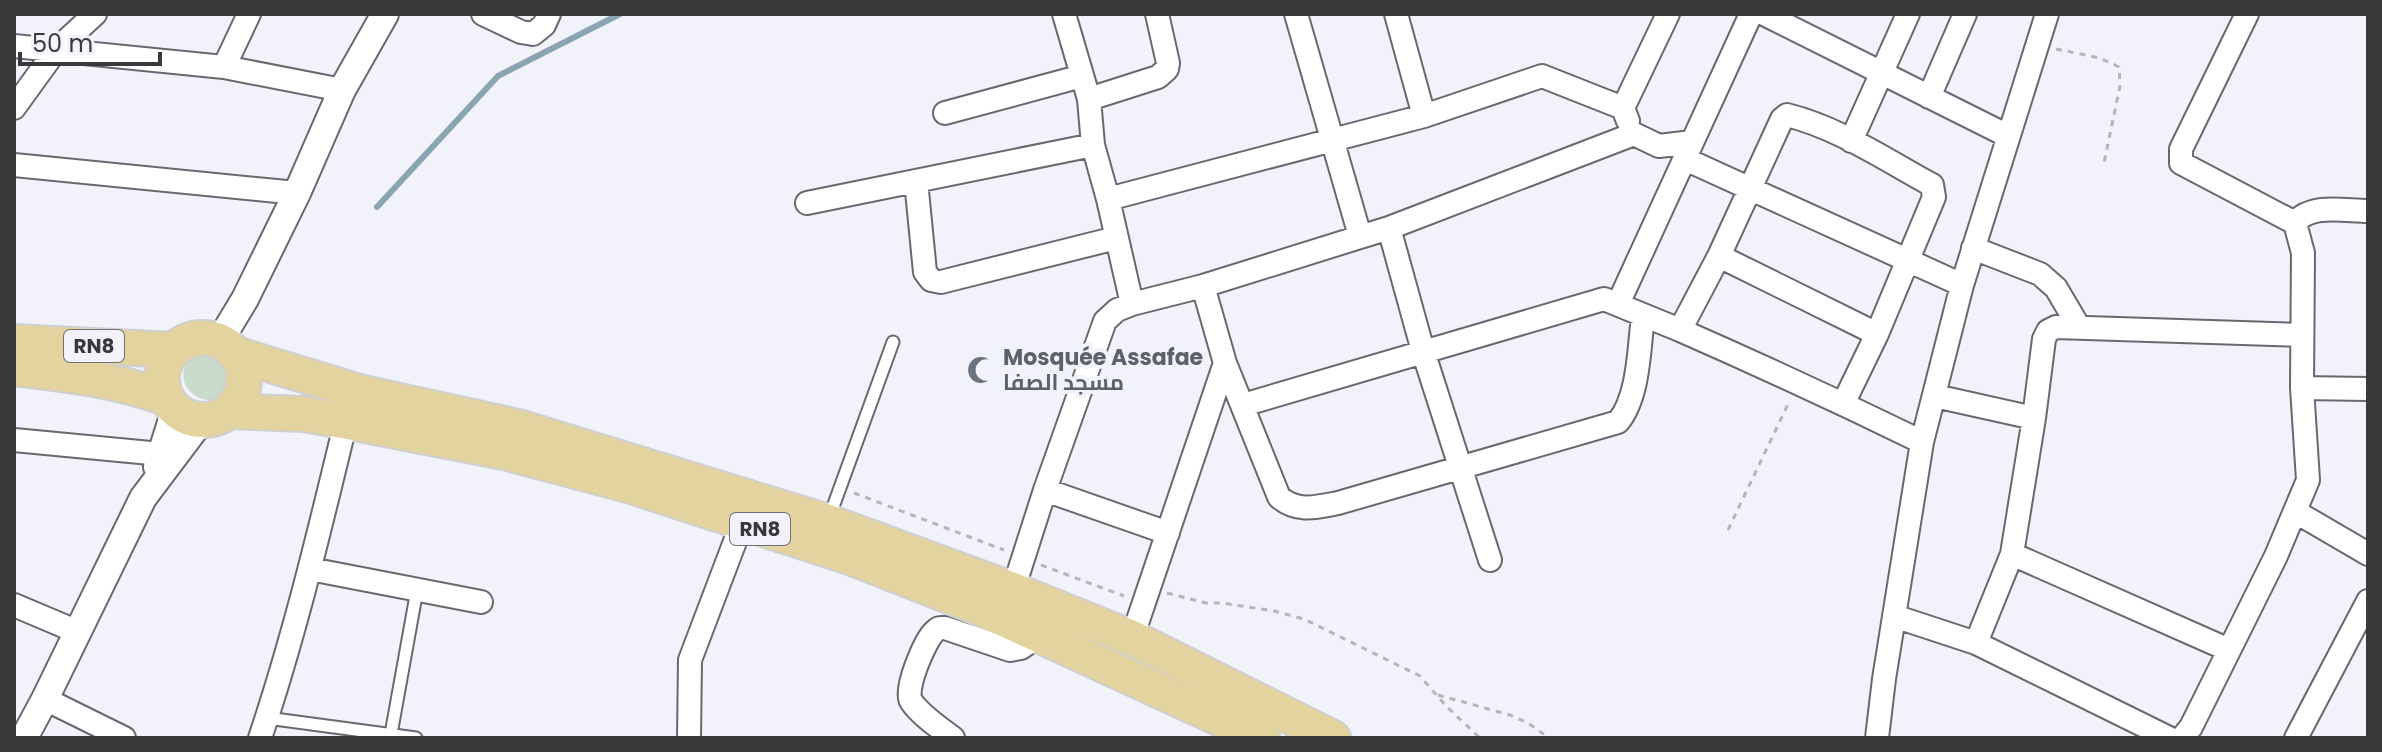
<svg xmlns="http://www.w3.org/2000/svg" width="2382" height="752" viewBox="0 0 2382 752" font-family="Poppins,Cairo,sans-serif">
<rect width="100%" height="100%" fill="#f2f2fa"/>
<path fill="#c9dccc" d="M209,346L239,372C237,418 172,403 185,365C189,354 198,348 209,346Z"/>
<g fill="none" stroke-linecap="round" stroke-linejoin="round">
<path stroke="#89a6b0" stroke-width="6" d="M377,207L498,76L620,14"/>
<g stroke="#68686f" stroke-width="15">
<path id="service" d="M829,518L893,342
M267,718L416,738
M391,734L417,590"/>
</g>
<g stroke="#68686f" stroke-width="26">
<path id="minor" d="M483,14L521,32L533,34L544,25L549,14
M1064,14L1089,99L1093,145L1108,199L1132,304
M1296,14L1360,236
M1396,14L1424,116
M1764,14L2008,136
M14,46L224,67L342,90
M224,67L249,14
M1929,97L1965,14
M1089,99L1158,77L1167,69L1168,63L1157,14
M14,108L56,50L95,14
M945,113L1082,76
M1628,121L1623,108L1668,14
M1851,141L1908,14
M1685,159L1962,285
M14,165L297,193
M916,181L925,272L931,280L941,282L1116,238
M1108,199L1424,116L1542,76L1623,108
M807,203L1093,145
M2295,223C2311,203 2344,211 2368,211
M1389,228L1423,351L1490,560
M1973,248L2040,274L2056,288L2079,327
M1719,256L1877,334
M1203,286L1225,363L1279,497C1297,513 1317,507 1338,503L1618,422C1639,397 1639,348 1643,316
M1618,304L1751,14
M2302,388L2368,389
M1935,396L2034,418
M1843,404L1877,334L1934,197L1932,185C1886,160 1839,128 1787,115L1782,119L1719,256L1680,330C1762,366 1842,403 1922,442
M1243,405L1604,299L1680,330
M14,440L161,454
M1045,490L1168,533
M2296,512L2368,554
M2012,554L2229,650
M310,569L481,602
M1013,590L1045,490L1105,321L1117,310L1132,304L1203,286L1389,228L1634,134L1659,146L1692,142
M14,605L78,632
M1894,616L1976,643L2169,738
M1132,638L1225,363
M1976,643L2012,554L2034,418L2044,339L2048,331L2056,327L2302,335
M45,699L124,738
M260,738C295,634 320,528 346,421
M689,738L690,660L742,523
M953,738C940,728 920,715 911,701C904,689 925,641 934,632C939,627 939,628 945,628L1010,650L1021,648L1040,635
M1877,738L1884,679L1922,442L1962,285L2047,14
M2182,738L2191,727L2276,556L2308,480L2302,388L2303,253L2295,223L2181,163V149L2247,14
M2296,738L2368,601"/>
</g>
<g stroke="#68686f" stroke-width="30">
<path id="tertiary" d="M219,342L245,299L297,193L342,90L385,14
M157,467L175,410
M24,738L45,699L143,498L201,421"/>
</g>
<g stroke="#cfcfd0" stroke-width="38">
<path id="primary" d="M162 379a41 41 0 1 1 82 0a41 41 0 1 1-82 0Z
M14,342L175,350
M235,354L359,392L518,427L828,522L1013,590L1132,638L1333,738
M14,368C67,374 116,380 167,398
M230,411L304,414L365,425L504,452L628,485L850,557L980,608L1262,738"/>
</g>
<path stroke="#b4b4bb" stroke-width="3" stroke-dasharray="6 6" stroke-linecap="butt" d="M2056,49L2100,58L2119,67L2120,86L2104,163
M854,493L1004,550
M1728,530L1790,400
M1041,565L1124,596
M1167,593L1206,603H1222L1274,611L1304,619L1420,676L1446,706L1480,738
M1438,695L1510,715L1528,723L1549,738"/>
<use href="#service" stroke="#fff" stroke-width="11"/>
<use href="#minor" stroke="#fff" stroke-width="22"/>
<use href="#tertiary" stroke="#fff" stroke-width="26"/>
<use href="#primary" stroke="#e3d39e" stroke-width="34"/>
</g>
<defs>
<g id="mosque-bare" transform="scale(2.16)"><path d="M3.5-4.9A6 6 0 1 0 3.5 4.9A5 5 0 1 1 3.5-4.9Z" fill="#6b7280" stroke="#f2f2fa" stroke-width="2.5" paint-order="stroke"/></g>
</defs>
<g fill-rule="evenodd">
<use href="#mosque-bare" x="981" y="370"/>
</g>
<g text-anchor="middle" stroke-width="8" stroke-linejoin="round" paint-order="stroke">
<g fill="#f2f2fa" stroke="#707075" stroke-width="2">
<rect x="64" y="330" width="60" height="32" rx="6"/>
<rect x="730" y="513" width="60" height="32" rx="6"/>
</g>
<g font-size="20" font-weight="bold" fill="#39393c">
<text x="94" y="353">RN8</text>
<text x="760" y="536">RN8</text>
</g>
<g font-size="22" font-weight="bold" fill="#5b616d" stroke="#f2f2fa" text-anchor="start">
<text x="1003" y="365">Mosquée Assafae<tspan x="1003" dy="25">مسجد الصفا</tspan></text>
</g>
</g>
<rect width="2382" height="752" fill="none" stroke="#39393c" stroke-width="32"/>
<path d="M20 52v12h140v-12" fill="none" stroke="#39393c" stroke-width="4"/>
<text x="32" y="52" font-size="24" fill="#39393c" stroke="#f2f2fa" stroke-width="6" paint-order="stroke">50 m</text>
</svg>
